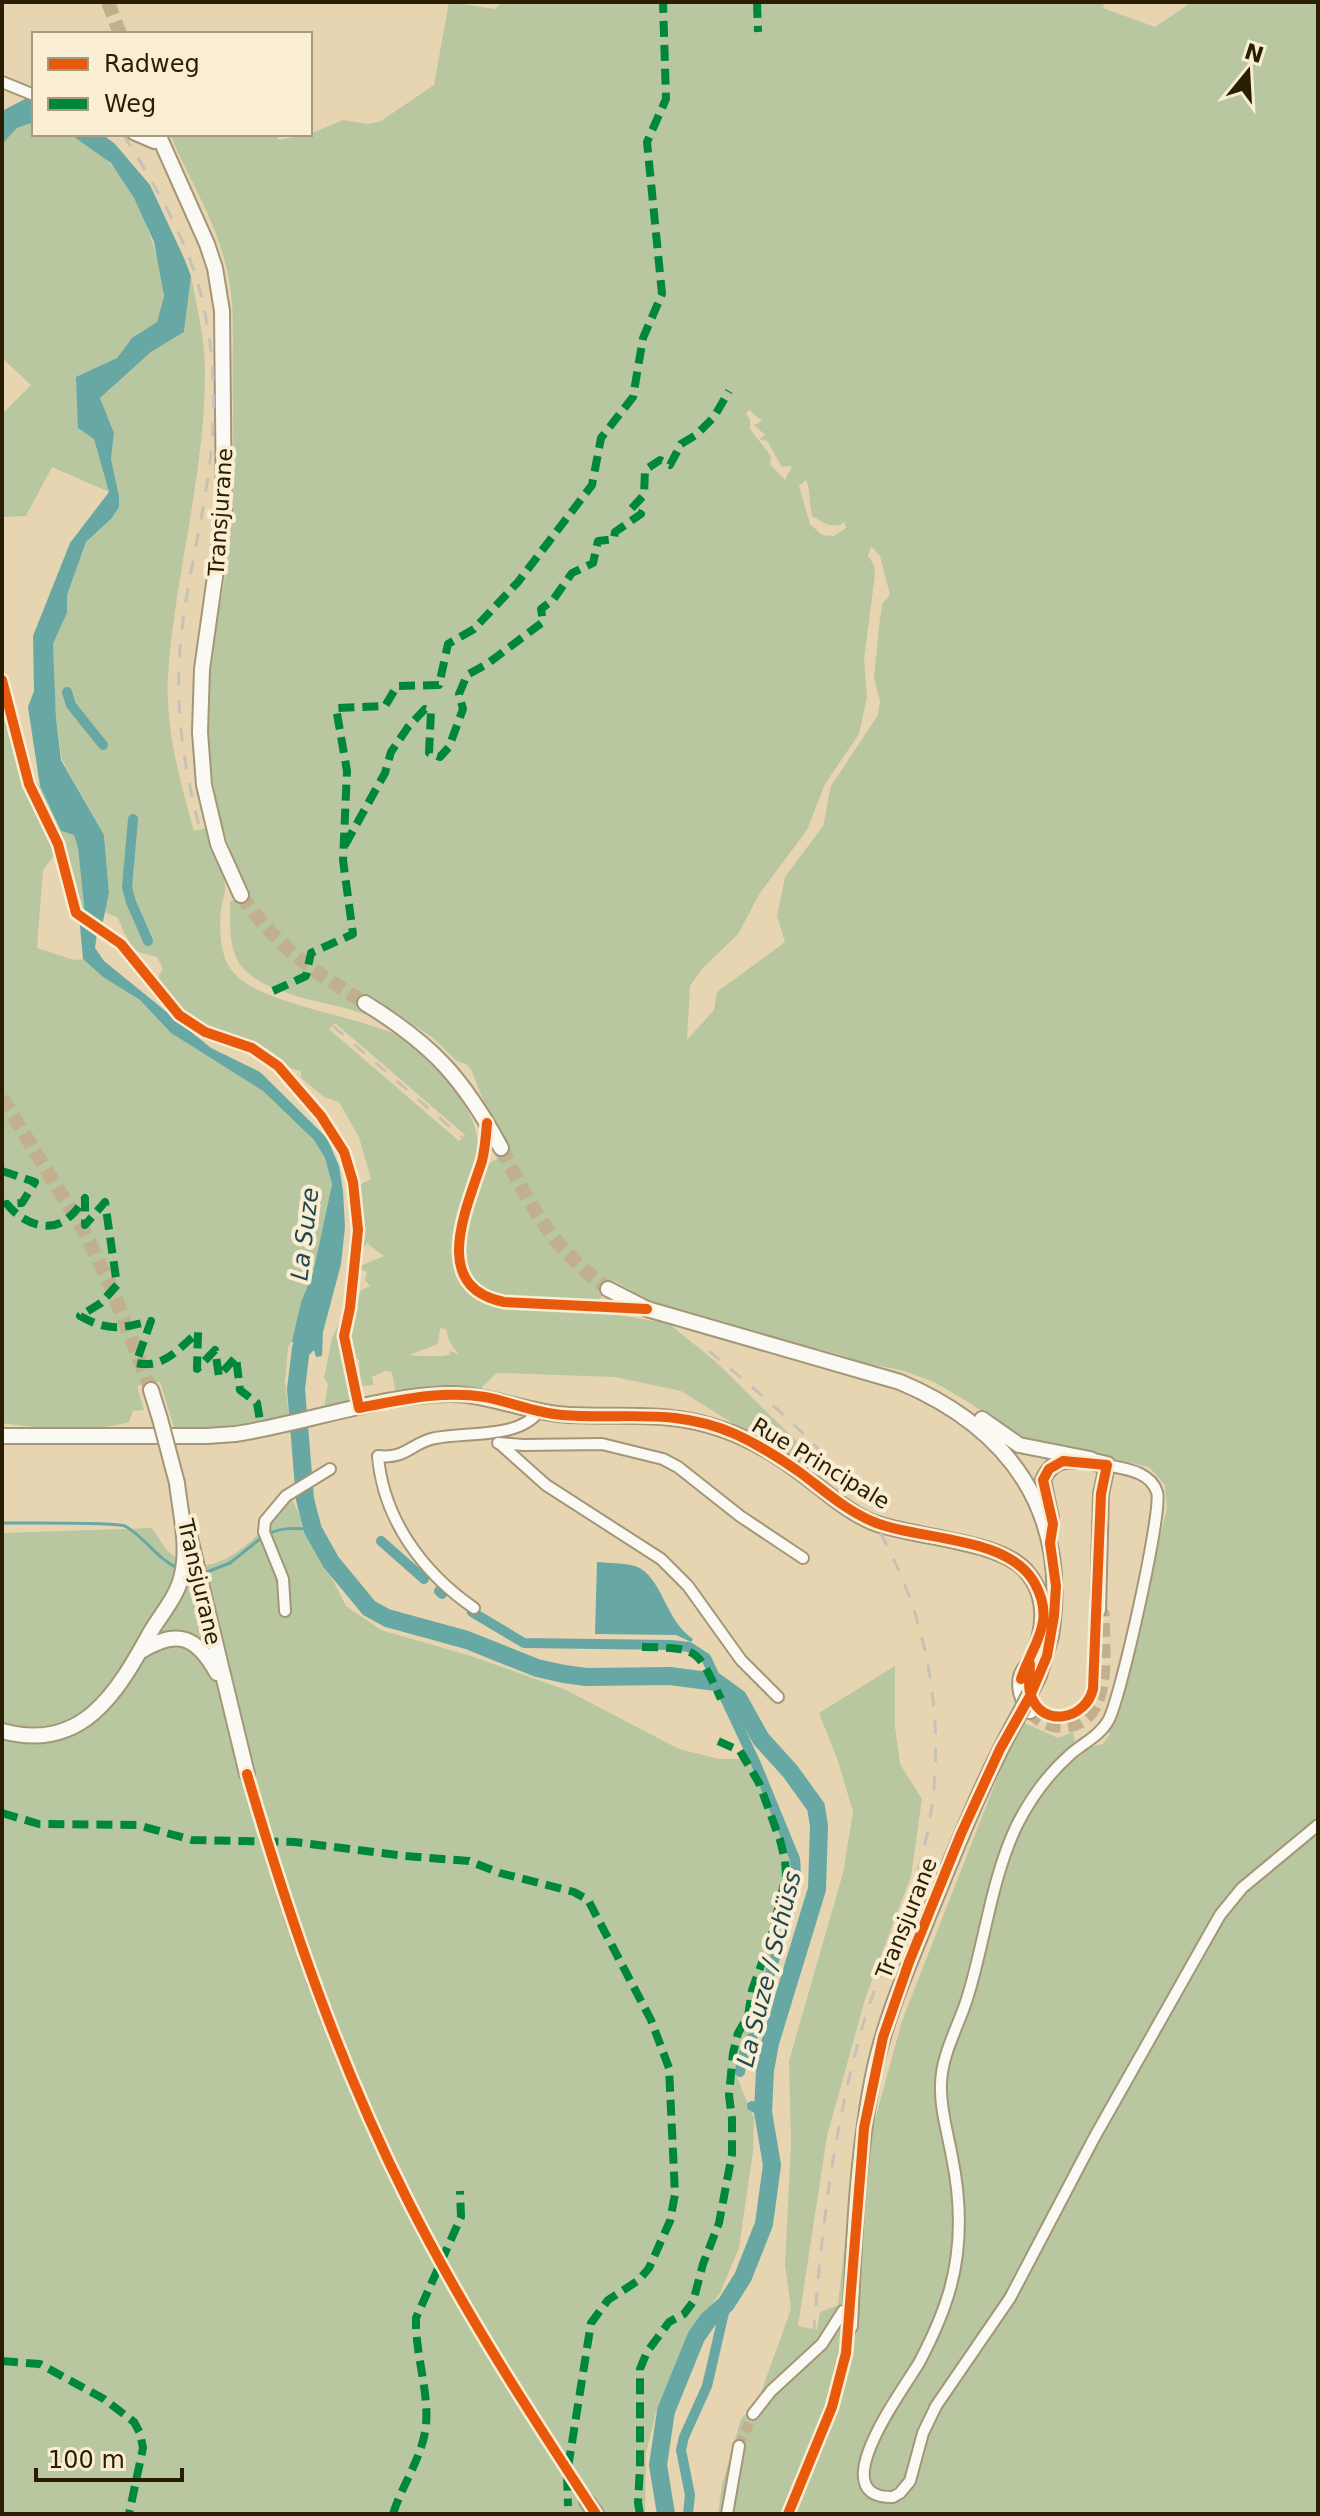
<svg xmlns="http://www.w3.org/2000/svg" width="1320" height="2516" viewBox="0 0 1320 2516" font-family="'DejaVu Sans',sans-serif">
<rect width="100%" height="100%" fill="#e6d5b0"/>
<path fill="#b9c7a1" fill-rule="evenodd" d="M449,2L495,9L502,2H1105L1103,8L1155,27L1192,2H1318V2514H718L722,2485L741,2419L758,2401L791,2309L785,2265L791,2143L789,2061L843,1873L853,1812L838,1761L819,1713L895,1666V1726L900,1764L922,1799L911,1876L866,1996L827,2136L798,2326L817,2330L820,2312L838,2305L847,2222L902,2021L1009,1748L1022,1722L1058,1738L1073,1732L1075,1741L1053,1763L1066,1768L1091,1747L1103,1744L1110,1734L1108,1731L1117,1715L1167,1508L1165,1485L1149,1467L1068,1449L1023,1443L973,1405L934,1382L901,1370L864,1363L838,1354L658,1306L613,1280L598,1302H592C549,1301 471,1312 461,1256L454,1257L456,1274L463,1287L478,1300L490,1303L518,1308L611,1314L668,1323L715,1361L829,1473L822,1479L681,1391L615,1377L497,1373L481,1388L434,1385L395,1390L392,1372L385,1371L372,1377L374,1385L361,1386L359,1360L348,1353C346,1332 353,1309 361,1290L370,1286L365,1280L367,1272L360,1269V1266L384,1256L368,1244L371,1239L362,1249L365,1233L357,1186L371,1179L359,1137L339,1102L324,1097L301,1078V1071C280,1068 272,1052 253,1043C240,1036 225,1035 211,1030C187,1020 170,1000 158,978L163,969L157,957L135,951L124,933L118,918L105,912L109,893L104,835L62,760L56,718L53,644L67,613V595L86,542L111,519L119,496L111,459L114,433L100,398L151,352L184,332L191,276C197,307 205,340 205,372C205,475 175,574 168,675C165,727 180,782 194,831L206,828C212,845 223,867 225,885C226,893 222,902 221,909C219,926 220,954 230,968C255,1007 365,1014 408,1041C425,1052 437,1069 450,1084C463,1100 477,1123 478,1144C479,1168 462,1201 456,1226L466,1227L473,1195L484,1166L497,1159L494,1151L508,1143L483,1100L471,1069L466,1064L458,1062L433,1038L369,994L362,1008L373,1015L370,1016C335,1001 253,997 236,957C229,942 230,918 230,902L249,890C211,820 201,739 211,661C217,617 227,573 231,529C235,489 233,447 233,407C232,373 234,338 232,304C226,233 196,196 170,134H275L279,140L310,134L343,120L368,124L381,121L434,85ZM749,410L762,421L754,425L765,435L759,439L767,441L782,467L792,466L785,480L770,464L771,456L750,429V419L746,414ZM806,480C810,486 809,505 812,516C821,521 833,531 844,522L846,528L834,536L822,535L810,524L799,486ZM871,546L880,556L890,595L882,604L879,627L874,678L880,701L878,715L831,786L823,826L785,877L777,916L785,942L717,992L714,1010L687,1040L690,986L702,969L738,934L760,893L807,830L825,784L859,734L867,697L864,659L875,575L874,565L868,556ZM335,1023L465,1135V1136L459,1141L329,1029ZM440,1328L446,1329L449,1341L458,1354L450,1351L449,1355C439,1357 419,1356 409,1355L438,1344Z
M34,122V134C45,134 61,131 71,135C124,153 159,241 163,292C164,302 159,313 157,322L132,338L117,358L77,377L109,492L52,467L26,516L2,517V414L31,385L2,358V144L17,128Z
M2,697L27,770L40,786L61,831L74,835L78,848L85,916L77,902L66,849L57,851L43,870L37,948L74,960L83,959L103,977L140,1000L171,1033L263,1091L314,1140L325,1158L332,1183L313,1273L301,1302L294,1339L288,1347L285,1382L289,1416L223,1427H174L160,1382L137,1386L144,1410L133,1411L129,1422C89,1433 42,1429 2,1423Z
M342,1318L339,1337L351,1396L348,1402L324,1408L328,1384L324,1378L332,1338Z
M292,1500L346,1606L381,1630L471,1656L566,1690L679,1749L719,1759H740L746,1756L790,1847L792,1891L789,1915L764,2009L741,2048L736,2075L754,2118L753,2151L739,2248L720,2293L701,2319L682,2354L656,2412L646,2453L645,2514H2V1533L152,1528C158,1536 163,1547 170,1553C213,1593 264,1528 292,1500Z"/>
<path fill="#68a8a4" d="M25,99L34,100V122L17,128L2,144V111Z
M70,134H102L115,144L150,185L184,258L191,276L184,332L151,352L100,398L114,433L111,459L119,496V507L111,519L86,542L67,595V613L53,644L56,718L61,760L104,835L109,893L102,926L97,933L95,948L104,961L211,1048L260,1072L327,1138L339,1166L343,1191L345,1227L341,1264L323,1332L322,1356L316,1357L314,1350L310,1354L292,1342L301,1302L313,1273L332,1184L325,1158L314,1140L263,1091L171,1033L140,1000L103,977L83,959L80,926L85,916L78,848L74,835L61,831L40,786L28,707L34,691L33,636L70,543L109,492L94,439L78,428L76,377L117,358L132,338L157,322L164,296L154,242L134,198L111,163Z
M597,1562C609,1563 624,1563 635,1566C662,1575 665,1621 693,1639L691,1642L676,1635L595,1634Z"/>
<g fill="none" stroke-linecap="round" stroke-linejoin="round">
<path stroke="#68a8a4" stroke-width="3" d="M2,1523C19,1523 117,1522 125,1526C145,1537 158,1560 178,1568
M268,1534C282,1527 297,1528 313,1530
M204,1573L230,1563L261,1538"/>
<path stroke="#68a8a4" stroke-width="10" d="M67,692L71,705L103,745
M133,819L127,887L131,902L148,941
M381,1541L424,1579
M439,1591L442,1594
M472,1612L524,1643L671,1645L689,1647L706,1658L756,1764L795,1859C800,1903 777,1943 767,1985C765,1993 767,2002 765,2010C758,2033 742,2047 740,2072
M752,2106L763,2112
M688,2514L690,2495L681,2450L684,2437L707,2386L726,2304"/>
<path stroke="#68a8a4" stroke-width="18" d="M311,1327L301,1348L296,1389L305,1499L313,1530L331,1562L369,1608L387,1618L467,1640L537,1668L564,1674L586,1677L670,1676L716,1682L738,1698L761,1739L790,1771L816,1807L819,1826L817,1889L770,2043L765,2070L763,2112L772,2165L764,2224L743,2277L726,2304L708,2320L696,2337L666,2411L658,2465L666,2514"/>
<path stroke="#c0b08d" stroke-width="10" stroke-dasharray="10 5" stroke-linecap="butt" d="M739,2446L753,2414"/>
<path stroke="#c0b08d" stroke-width="14" stroke-dasharray="14 7" stroke-linecap="butt" d="M108,2L120,34
M241,895C277,947 312,970 365,1003
M2,1098L83,1229L112,1289L151,1390
M501,1148C532,1209 552,1247 608,1289
M1030,1711C1039,1721 1050,1726 1063,1726C1114,1724 1102,1650 1103,1615L1098,1610
M247,1774C268,1846 288,1918 315,1988C342,2060 374,2130 407,2199C459,2304 523,2402 587,2501
M788,2514L832,2407L850,2326"/>
<g stroke="#a39679" stroke-width="14">
<path id="minor" d="M2,82L34,95
M133,134L154,143
M2,680L29,784L58,844L76,913L121,944L179,1015L205,1032L252,1048L278,1066L321,1116L344,1152L353,1182L358,1230L350,1308L344,1336L359,1408
M498,1443L523,1445L602,1444L663,1459L678,1467L740,1516L803,1558
M499,1443L546,1485L661,1559L688,1586L741,1660L778,1697
M1107,1465C1125,1469 1150,1471 1157,1492C1163,1509 1120,1702 1108,1721C1100,1735 1084,1743 1072,1753C1049,1773 1031,1797 1017,1825C991,1879 985,1942 967,1999C958,2027 941,2056 941,2085C940,2109 948,2134 952,2157C961,2201 962,2246 950,2289C943,2314 932,2338 920,2361C907,2385 819,2499 893,2497L900,2493L910,2481L923,2433L936,2406L1010,2298L1094,2138L1220,1915L1242,1888L1318,1825
M474,1608C423,1573 383,1519 378,1456C405,1459 410,1445 431,1439C462,1431 519,1440 539,1411
M285,1611L283,1579L264,1532L265,1521L286,1496L330,1469
M753,2414L771,2391L822,2344L843,2311
M727,2514L739,2446"/>
</g>
<g stroke="#a39679" stroke-width="18">
<path id="major" d="M158,134L207,244L215,268L222,311L224,513L202,669L200,732L204,785L218,844L241,895
M365,1003C433,1045 463,1078 501,1148
M608,1289L647,1309L900,1382C1011,1429 1070,1513 1051,1636
M151,1390L160,1419
M982,1419L1019,1445L1090,1459L1098,1463
M2,1436H207L235,1434C304,1424 380,1395 449,1394C490,1394 527,1413 568,1415C623,1418 669,1410 724,1430C750,1439 775,1454 798,1471C822,1488 844,1510 872,1522C914,1538 999,1540 1026,1571C1049,1597 1045,1633 1030,1662C1027,1667 1022,1671 1021,1677C1018,1690 1023,1701 1030,1711
M1051,1518L1043,1480C1049,1466 1059,1459 1074,1461
M189,1534L247,1774
M1098,1610L1101,1494L1107,1465
M141,1651C178,1628 197,1637 217,1673
M2,1731C82,1753 117,1693 150,1633C161,1614 178,1596 182,1574C189,1546 180,1511 177,1483
M850,2326C854,2240 857,2151 875,2067C887,2013 910,1963 930,1912C958,1844 984,1777 1020,1713
M587,2501L596,2514"/>
</g>
<g stroke="#a39679" stroke-width="20">
<path id="highway" d="M1098,1463L1107,1465"/>
</g>
<use href="#minor" stroke="#fbf9f3" stroke-width="10"/>
<use href="#major" stroke="#fbf9f3" stroke-width="14"/>
<use href="#highway" stroke="#fbf9f3" stroke-width="16"/>
<path stroke="#c7c1b7" stroke-width="3" stroke-dasharray="14 14" stroke-linecap="butt" d="M123,134C157,189 191,244 204,308C216,364 216,421 208,477C199,541 181,604 179,668C177,724 186,776 200,830
M333,1026L463,1138
M709,1351C751,1386 796,1423 833,1465C921,1567 955,1713 925,1844C910,1909 879,1968 861,2032C834,2127 821,2232 814,2330"/>
<g stroke="#a39679" stroke-width="18" stroke-linecap="butt">
<path id="major-bridge" d="M160,1419L177,1483
M1020,1713L1039,1676L1051,1636"/>
</g>
<use href="#major-bridge" stroke="#fbf9f3" stroke-width="14"/>
<path stroke="#00873e" stroke-width="8" stroke-dasharray="16 8" stroke-linecap="butt" d="M757,2L758,32
M345,845L385,773L391,752L408,727L425,709L431,711L429,753L440,757L449,747L463,709L459,694L467,675L487,664L543,622L541,609L553,600L572,573L593,563L598,541L614,539L615,532L641,514L631,509L644,495L645,470L660,460L670,465L681,444L696,435L714,417L729,391
M273,991L306,976L311,953L353,934L343,860L347,771L336,708L385,706L397,686L439,685L448,644L474,629L518,582L592,485L601,438L633,397L643,338L662,294L647,142L666,99L663,2
M2,1171L35,1182L22,1203L7,1204C20,1221 48,1235 68,1218C75,1213 80,1205 85,1198V1225L105,1202L117,1285L101,1303L80,1316C109,1332 120,1328 151,1321L136,1363C164,1369 178,1349 198,1332L197,1369L215,1350L219,1376L236,1357L240,1390L257,1403L260,1421
M642,1647C699,1648 697,1648 721,1699
M2,1813L39,1824L137,1825L192,1840L295,1842L405,1856L469,1861L500,1873L574,1892L588,1900L651,2020L669,2068L675,2194L670,2221L649,2268L639,2280L608,2300L591,2323L567,2474L568,2506
M2,2361L40,2364L104,2399L134,2422L140,2433L143,2448L129,2514
M393,2514C402,2485 423,2456 426,2425C429,2390 415,2354 416,2318L461,2217L460,2191
M640,2514L638,2503L640,2467V2369L647,2352L669,2322L684,2314L693,2302L703,2264L719,2223L732,2154V2119L729,2095L733,2053L738,2033L748,2016L752,1990L771,1938L786,1875L785,1860L780,1840L759,1783L740,1751L718,1741"/>
<g stroke="#f9edd3" stroke-width="15">
<path id="cycleway" d="M2,680L29,784L58,844L76,913L121,944L179,1015L205,1032L252,1048L278,1066L321,1116L344,1152L353,1182L358,1230L350,1308L344,1336L359,1408C401,1400 442,1390 485,1397C511,1402 535,1413 562,1415C624,1420 674,1407 735,1434C757,1444 778,1457 798,1471C824,1490 848,1513 879,1524C924,1540 1008,1537 1034,1582C1057,1622 1033,1643 1021,1679
M487,1123C486,1136 485,1149 482,1161C467,1208 429,1287 504,1302L647,1309
M247,1774C290,1921 339,2064 408,2201C463,2310 529,2412 596,2514
M788,2514L832,2407L846,2353L864,2128L883,2037L909,1962L961,1834L1000,1749L1030,1696L1047,1656L1054,1616L1056,1586L1050,1543L1053,1524L1043,1480L1049,1469L1063,1461L1107,1465L1101,1494L1093,1689C1086,1719 1043,1729 1031,1696C1027,1686 1030,1675 1030,1664"/>
</g>
<use href="#cycleway" stroke="#e8590c" stroke-width="10"/>
</g>
<g text-anchor="middle" stroke-width="8" stroke-linejoin="round" paint-order="stroke">
<g font-size="22" fill="#2a1e02" stroke="#f9edd3">
<text transform="translate(220 512) rotate(-86)" y="8">Transjurane</text>
<text transform="translate(821 1463) rotate(31)" y="8">Rue Principale</text>
<text transform="translate(200 1582) rotate(77)" y="8">Transjurane</text>
<text transform="translate(906 1918) rotate(-68)" y="8">Transjurane</text>
</g>
<g font-size="24" font-style="italic" fill="#1f494e" stroke="#f9edd3">
<text transform="translate(305 1234) rotate(-83)" y="8">La Suze</text>
<text transform="translate(769 1969) rotate(-76)" y="8">La Suze / Schüss</text>
</g>
</g>
<rect width="1320" height="2516" fill="none" stroke="#2a1e02" stroke-width="8"/>
<rect x="32" y="32" width="280" height="104" fill="#f9edd3" stroke="#a69a7f" stroke-width="2"/>
<rect x="48" y="58" width="40" height="12" fill="#e8590c" stroke="#a69a7f" stroke-width="2"/>
<text x="104" y="72" font-size="24" fill="#2a1e02">Radweg</text>
<rect x="48" y="98" width="40" height="12" fill="#00873e" stroke="#a69a7f" stroke-width="2"/>
<text x="104" y="112" font-size="24" fill="#2a1e02">Weg</text>
<g transform="translate(1248 72) rotate(18)" stroke="#f9edd3" stroke-width="6" paint-order="stroke">
<path d="M0-6L14 30L0 20L-14 30Z" fill="#2a1e02"/>
<text y="-12" font-size="22" font-weight="bold" text-anchor="middle" fill="#2a1e02">N</text>
</g>
<path d="M36 2468v12h146v-12" fill="none" stroke="#2a1e02" stroke-width="4"/>
<text x="48" y="2468" font-size="24" fill="#2a1e02" stroke="#f9edd3" stroke-width="6" paint-order="stroke">100 m</text>
</svg>
